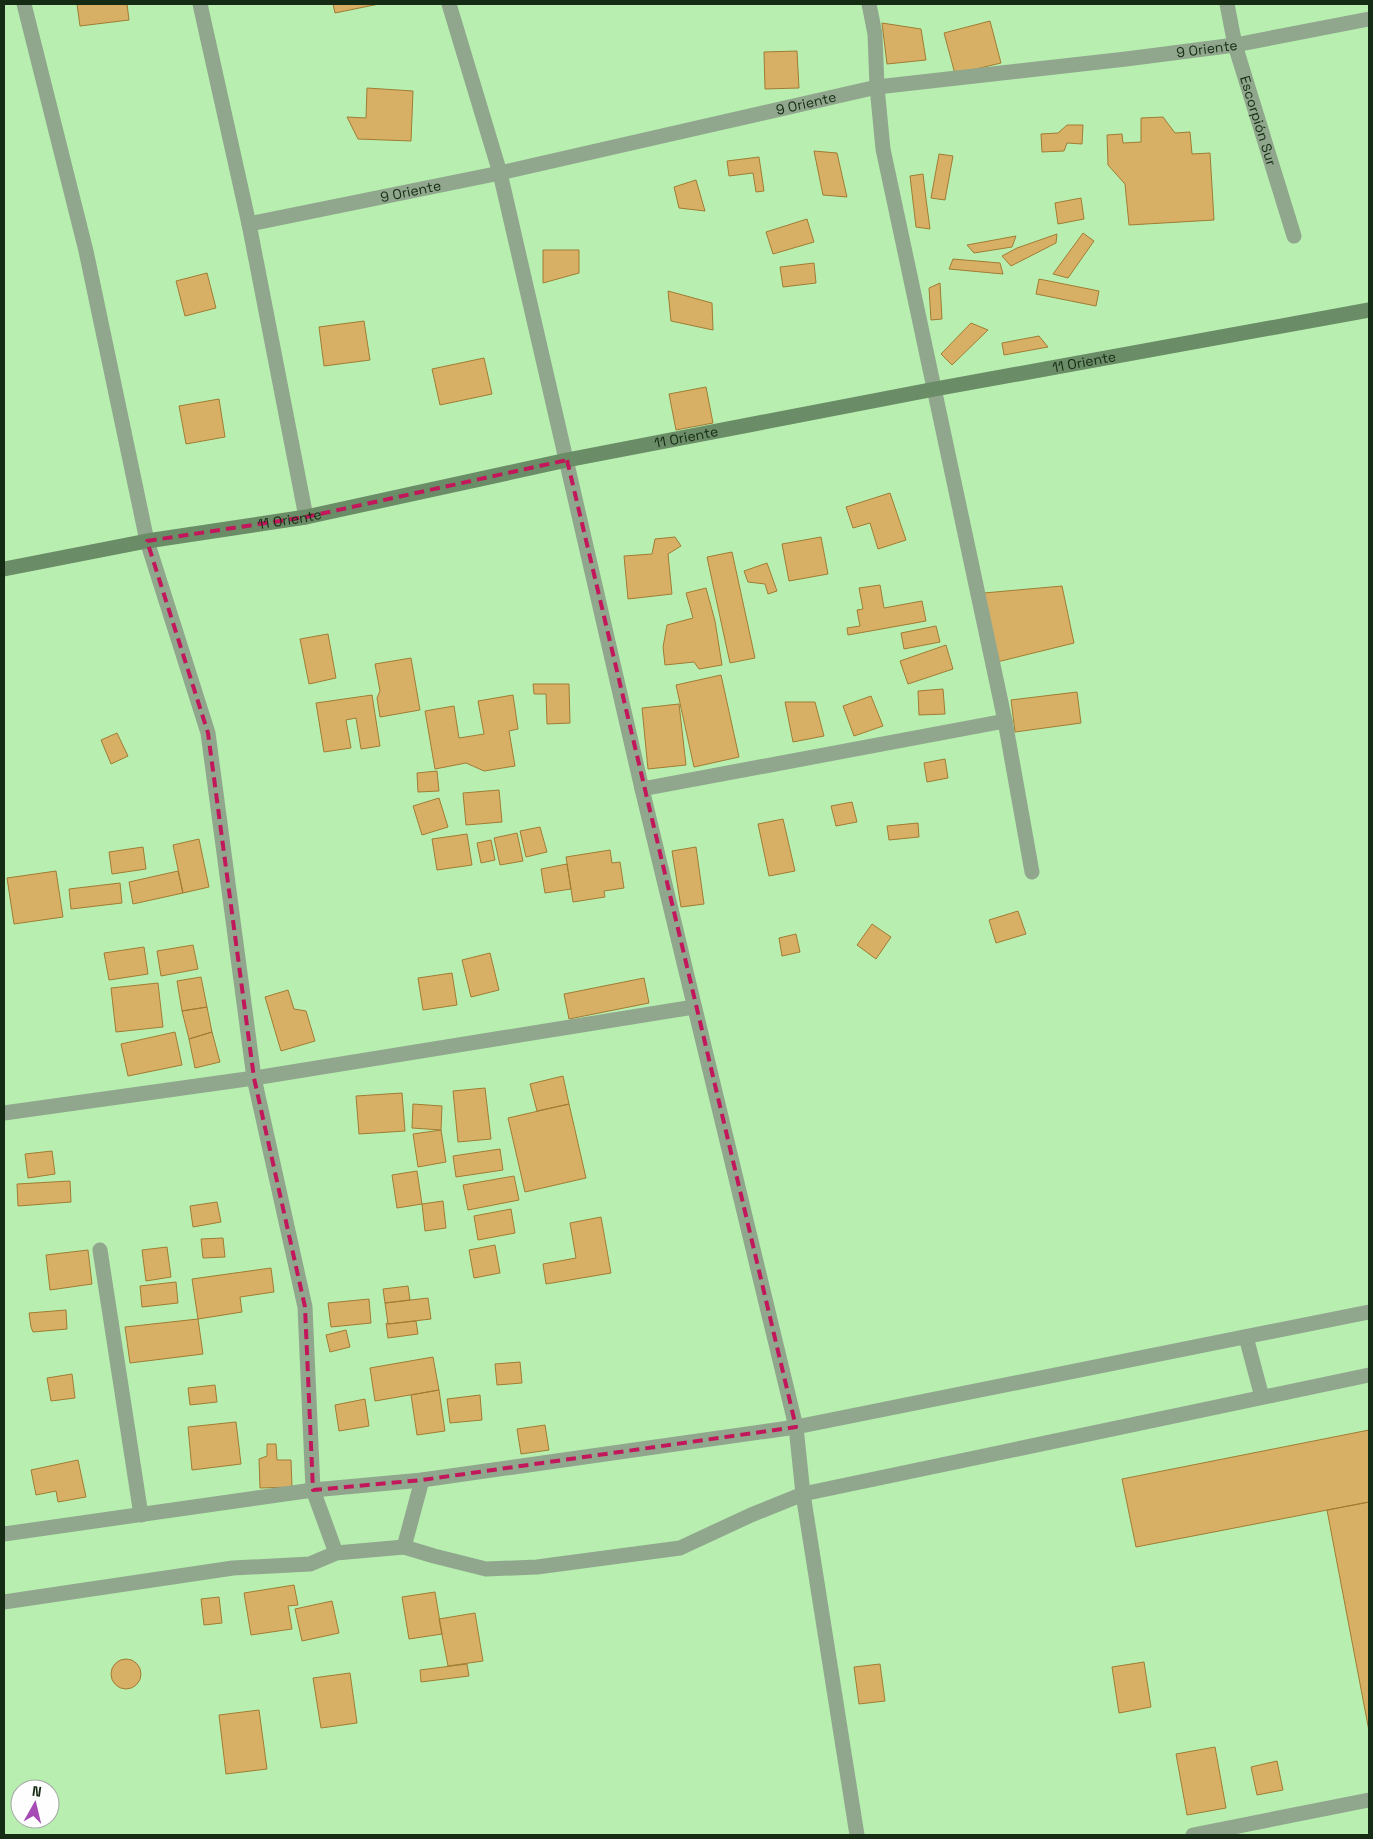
<svg xmlns="http://www.w3.org/2000/svg" width="1373" height="1839" viewBox="0 0 1373 1839" font-family="'Space Grotesk',sans-serif">
<rect width="100%" height="100%" fill="#b8efb1"/>
<path fill="#d8b065" stroke="#a07c33" d="M77,4H127L129,20L80,26Z
M333,4H379L335,13Z
M990,21L1001,63L955,74L944,33Z
M882,23L921,29L926,60L887,64Z
M797,51L799,88L765,89L764,52Z
M367,88L413,91L411,141L358,139L347,117L366,118Z
M1163,117L1175,133L1190,132L1192,154L1210,153L1214,220L1129,225L1125,184L1108,165L1107,135L1122,134L1123,143L1141,142V118Z
M1067,125H1083L1082,144L1067,143L1064,151L1042,152L1041,134L1058,133Z
M814,151L837,153L847,197L823,195Z
M939,154L953,156L945,200L931,198Z
M759,157L764,191L756,192L753,173L729,176L727,161Z
M923,174L926,199L930,229L916,227L910,176Z
M696,180L705,211L679,208L674,187Z
M1081,198L1084,219L1058,224L1055,203Z
M807,219L814,242L773,254L766,232Z
M1083,233L1094,241L1068,278L1053,274Z
M1057,234L1056,243L1011,266L1002,256L1017,248Z
M1016,236L1012,247L974,253L967,245Z
M543,250H579V273L543,283Z
M953,259L1000,263L1003,274L949,269Z
M814,263L816,283L783,287L780,267Z
M207,273L216,308L185,316L176,281Z
M1039,279L1099,291L1096,306L1036,294Z
M940,283L942,319L931,320L929,288Z
M668,291L712,303L713,330L671,321Z
M364,321L370,360L324,366L319,327Z
M971,323L988,330L952,365L941,354Z
M1039,336L1048,347L1004,355L1002,343Z
M484,358L492,394L440,405L432,369Z
M706,387L713,423L676,430L669,394Z
M219,399L225,437L186,444L179,406Z
M890,493L906,540L878,549L870,523L853,528L846,507Z
M675,537L681,546L668,554L672,594L628,599L624,556L652,554L655,539Z
M821,537L828,574L789,581L782,544Z
M732,552L755,658L730,663L707,557Z
M767,563L777,591L768,594L765,584L748,582L744,571Z
M880,585L884,608L922,601L926,621L848,635L847,628L860,626L857,610L863,609L859,588Z
M1062,586L1074,643L997,662L984,593Z
M706,588L715,621L722,665L699,669L694,662L665,665L663,647L667,625L693,618L686,593Z
M936,626L940,642L904,649L901,633Z
M328,634L336,678L309,684L300,639Z
M946,645L953,669L908,684L900,661Z
M411,658L420,710L380,717L377,698L380,691L375,664Z
M721,675L739,757L694,767L676,685Z
M533,684H569L570,723L547,724L546,694H534Z
M943,689L945,714L919,715L918,691Z
M1077,692L1081,723L1015,732L1011,700Z
M372,695L380,746L361,749L356,718L346,720L351,748L324,752L316,703Z
M513,695L518,729L509,731L515,766L484,771L466,763L435,769L425,711L454,706L459,738L484,734L478,701Z
M871,696L883,726L854,736L843,706Z
M785,702H815L824,736L793,742Z
M679,704L686,765L648,769L642,708Z
M117,733L128,756L111,764L101,740Z
M945,759L948,778L927,782L924,763Z
M437,771L439,791L418,792L417,773Z
M499,790L502,822L466,825L463,793Z
M439,798L448,827L422,835L413,806Z
M852,802L857,822L836,826L831,806Z
M783,819L795,871L769,876L758,824Z
M918,823L919,837L889,840L887,826Z
M540,827L547,852L526,857L520,831Z
M517,833L523,861L500,865L494,838Z
M467,834L472,865L437,870L432,839Z
M199,839L209,887L183,893L173,845Z
M491,840L495,860L481,863L477,843Z
M143,847L146,869L112,874L109,852Z
M696,847L704,904L681,907L672,851Z
M610,850L612,863L620,862L624,888L604,891L605,897L573,902L566,857Z
M567,864L571,889L545,893L541,869Z
M56,871L63,917L14,924L7,878Z
M178,871L183,893L133,904L129,882Z
M120,883L122,903L71,909L69,889Z
M1018,911L1026,934L996,943L989,920Z
M872,924L891,937L876,959L857,945Z
M796,934L800,952L782,956L779,938Z
M193,945L198,969L161,976L157,951Z
M144,947L148,974L109,980L104,953Z
M490,953L499,990L471,997L462,960Z
M452,973L457,1005L423,1010L418,978Z
M201,977L207,1007L182,1011L177,981Z
M644,978L649,1003L569,1019L564,994Z
M158,983L163,1027L116,1032L111,988Z
M288,990L294,1009L306,1011L315,1041L281,1051L265,997Z
M207,1007L212,1032L189,1039L182,1011Z
M175,1032L182,1065L128,1076L121,1044Z
M212,1032L220,1062L195,1068L189,1039Z
M563,1076L569,1104L537,1111L530,1084Z
M485,1088L491,1139L458,1142L453,1091Z
M402,1093L405,1131L359,1134L356,1096Z
M413,1104L442,1106L441,1130L412,1128Z
M569,1104L586,1178L525,1192L508,1118Z
M441,1130L446,1162L418,1167L413,1134Z
M500,1149L503,1170L456,1177L453,1156Z
M52,1151L55,1174L28,1178L25,1154Z
M417,1171L422,1204L397,1208L392,1175Z
M514,1176L519,1200L468,1210L463,1185Z
M70,1181L71,1202L18,1206L17,1184Z
M443,1201L446,1228L425,1231L422,1204Z
M217,1202L221,1222L193,1227L190,1206Z
M511,1209L515,1233L478,1240L474,1216Z
M601,1217L611,1273L546,1284L543,1264L576,1258L570,1223Z
M223,1238L225,1257L203,1258L201,1239Z
M495,1245L500,1273L474,1278L469,1250Z
M167,1247L171,1277L146,1281L142,1250Z
M88,1250L92,1284L50,1290L46,1255Z
M271,1268L274,1292L240,1297L242,1312L198,1319L192,1279Z
M176,1282L178,1303L142,1307L140,1286Z
M408,1286L410,1300L385,1303L383,1289Z
M428,1298L431,1319L388,1324L385,1303Z
M369,1299L371,1323L331,1327L328,1303Z
M66,1310L67,1329L33,1332L31,1327L29,1313Z
M198,1319L203,1354L130,1363L125,1327Z
M416,1321L418,1334L388,1338L386,1323L388,1324Z
M346,1330L350,1347L330,1352L326,1335Z
M433,1357L439,1390L375,1401L370,1368Z
M520,1362L522,1383L497,1385L495,1364Z
M72,1374L75,1398L51,1401L47,1378Z
M215,1385L217,1402L190,1405L188,1388Z
M439,1390L445,1431L417,1435L411,1395Z
M480,1395L482,1420L450,1423L447,1399Z
M365,1399L369,1426L339,1431L335,1405Z
M236,1422L241,1464L192,1470L188,1427Z
M545,1425L549,1450L521,1454L517,1429Z
M1369,1430V1502L1136,1547L1122,1479Z
M267,1444H276L277,1460H291L292,1487L260,1488L259,1459L267,1456Z
M78,1460L86,1497L58,1502L56,1491L36,1495L31,1470Z
M1369,1502V1731L1327,1510Z
M294,1585L298,1605L288,1606L292,1629L251,1635L244,1593Z
M435,1592L442,1634L409,1639L402,1597Z
M219,1597L222,1623L204,1625L201,1599Z
M332,1601L339,1633L302,1641L295,1609Z
M475,1613L483,1661L448,1666L439,1619Z
M111 1674a15 15 0 1 1 30 0a15 15 0 1 1-30 0Z
M1144,1662L1151,1707L1119,1713L1112,1667Z
M467,1664L469,1676L421,1682L420,1670Z
M880,1664L885,1701L859,1704L854,1667Z
M350,1673L357,1723L321,1728L313,1678Z
M259,1710L267,1769L226,1774L219,1715Z
M1215,1747L1226,1808L1187,1815L1176,1754Z
M1277,1761L1283,1790L1257,1795L1251,1767Z"/>
<g fill="none" stroke-linecap="round" stroke-linejoin="round">
<path stroke="#90a78d" stroke-width="15" d="M803,1494L857,1835
M1193,1835L1369,1800"/>
<g stroke="#90a78d" stroke-width="15">
<path d="M24,4L86,251L147,541L208,733L254,1078L305,1307L313,1490L336,1553"/>
<path d="M200,4L249,224L306,517"/>
<path d="M869,4L875,34L877,87L883,149L1005,721L1032,872"/>
<path id="s1" d="M1227,4L1235,45L1294,236"/>
<path id="s2" d="M249,224L500,173L877,87L1126,59L1235,45L1369,19"/>
<path d="M642,789L1005,721"/>
<path d="M4,1113L254,1078L694,1007"/>
<path d="M100,1250L141,1515"/>
<path d="M1246,1337L1262,1397"/>
<path d="M803,1494L1369,1375"/>
<path d="M4,1534L313,1490L422,1480L796,1427L1369,1312"/>
<path d="M404,1547L422,1480"/>
<path d="M4,1602L233,1568L310,1564L336,1553L404,1547L434,1556L486,1569L537,1567L680,1548L751,1515L803,1494L796,1427L642,789L500,173L449,4"/>
</g>
<path stroke="#6a8c66" stroke-width="15" id="s3" d="M4,569L147,541L306,517L567,460L935,389L1369,310"/>
</g>
<path fill="none" stroke="#c2185b" stroke-width="4" stroke-dasharray="10 6" stroke-linejoin="round" d="M567,460L796,1427L422,1480L313,1490L305,1307L254,1078L208,733L147,541L306,517Z"/>
<g text-anchor="middle" stroke-width="4" stroke-linejoin="round" paint-order="stroke">
<g font-size="14" fill="#162b14" stroke="#fefefe">
<text dy="5" stroke="none"><textPath href="#s2" startOffset="975">9 Oriente</textPath></text>
<text dy="5" stroke="none"><textPath href="#s2" startOffset="570">9 Oriente</textPath></text>
<text dy="5" stroke="none"><textPath href="#s1" startOffset="121">Escorpión Sur</textPath></text>
<text dy="5" stroke="none"><textPath href="#s2" startOffset="165">9 Oriente</textPath></text>
<text dy="5" stroke="none"><textPath href="#s3" startOffset="1100">11 Oriente</textPath></text>
<text dy="5" stroke="none"><textPath href="#s3" startOffset="695">11 Oriente</textPath></text>
<text dy="5" stroke="none"><textPath href="#s3" startOffset="290">11 Oriente</textPath></text>
</g>
</g>
<rect width="1373" height="1839" fill="none" stroke="#162b14" stroke-width="10"/>
<g transform="translate(35 1804) rotate(8)"><circle r="24" fill="#fefefe" stroke="#a1aaa0"/>
<path d="M0-4L9 19L0 12L-9 19Z" fill="#a64ab5"/>
<text y="-8" font-size="14" font-weight="bold" text-anchor="middle" fill="#162b14">N</text>
</g>
</svg>
